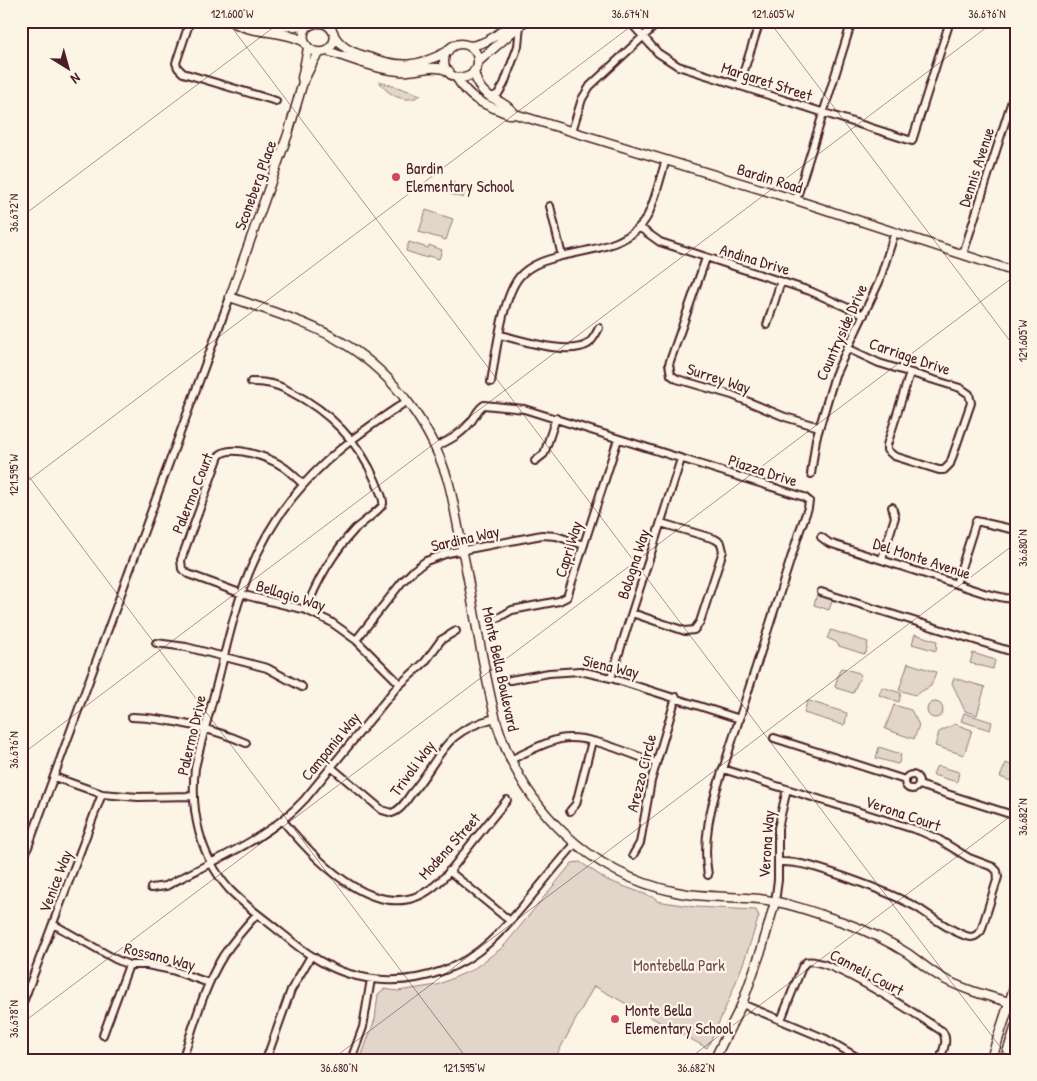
<svg xmlns="http://www.w3.org/2000/svg" width="1037" height="1081" viewBox="0 0 1037 1081" font-family="'Patrick Hand',sans-serif">
<rect width="100%" height="100%" fill="#fcf5e5"/>
<filter id="ink" filterUnits="userSpaceOnUse"><feTurbulence type="fractalNoise" baseFrequency=".02" numOctaves="2"/><feDisplacementMap in="SourceGraphic" scale="10" xChannelSelector="R" yChannelSelector="G"/><feConvolveMatrix kernelMatrix="1 2 1 2 8 2 1 2 1" color-interpolation-filters="sRGB"/></filter>
<g filter="url(#ink)">
<path fill="#e2d5ca" stroke="#967a7a" d="M379,81L421,95C406,105 387,95 379,81Z
M450,182L466,187L463,198L447,193Z
M426,210L453,219L446,240L419,232Z
M409,242L428,248L429,245L442,250L439,259L428,256L427,258L406,251Z
M817,594L833,599L829,610L814,605Z
M831,630L868,642L866,653L864,654L839,646L836,642L827,638Z
M915,634L937,641L936,651L912,644Z
M973,653L995,660L993,669L970,663Z
M908,663L936,672L931,686L915,695L899,690Z
M842,668L859,673L861,675L853,693L836,688L835,686L840,669Z
M954,678L985,687L977,715L965,711L952,683Z
M882,687L901,693L899,702L879,695Z
M809,701L847,713L845,724L843,725L804,713L807,702Z
M927 710a8 8 0 1 1 16 0a8 8 0 1 1-16 0Z
M894,705L911,710L919,725L914,739L885,729Z
M964,713L992,722L990,730L961,721Z
M955,724L972,730L964,755L935,746L939,732Z
M879,747L901,754L899,763L897,764L876,758Z
M1006,763L1016,767V783L1000,777Z
M938,766L959,772L957,782L933,775L936,767Z
M580,862L607,880L655,898L657,901L695,907L756,910L759,916C745,962 728,1005 707,1048L594,986L554,1060H360L375,1019L378,994L384,989L398,991L437,985L472,970L503,947L572,863Z"/>
<g fill="none" stroke-linecap="round" stroke-linejoin="round">
<g stroke="#4a1f2b" stroke-width="10">
<path id="minor" d="M190,21L176,63L178,68L183,73L276,101
M629,21L658,53L678,66L912,141L950,21
M739,86L760,21
M490,98L498,94L504,84L518,46L520,25
M572,131L582,99L590,86L660,21
M796,200L852,21
M550,206L562,256
M639,227L660,242L810,291L864,315
M963,254L1016,88
M706,258L669,364L671,375L677,379L732,395L785,417L819,427
M767,325L781,281
M500,335C522,340 568,356 588,344C593,340 596,334 599,328
M847,348L879,363L960,388L969,394L971,403L950,464L944,470H939L894,456L887,450V445L910,373
M251,382C256,382 261,382 266,383C275,384 284,388 291,392C329,411 360,443 376,482C378,488 384,498 383,504C383,507 360,525 355,529C333,553 317,580 306,610
M491,382C496,354 502,297 520,276C531,264 546,260 561,256C592,249 632,246 648,215C656,198 660,178 666,160
M407,401C371,425 333,451 304,484C251,542 237,603 219,676C211,707 202,737 195,768C190,811 200,856 229,889C244,905 262,917 279,931C289,939 300,949 312,956C350,982 399,987 442,971C480,958 504,929 529,899C544,881 559,862 575,844
M435,447C448,441 460,435 469,424C475,418 477,409 484,405L524,409L804,497L809,501L808,508L800,530L716,791C708,818 703,847 708,875
M535,461L544,454L556,418
M811,474L816,439L835,375L879,282L895,232
M303,484C296,478 290,471 282,466C270,458 230,443 219,456L181,560L182,569L188,574L248,596L306,610L331,622L356,640L400,684
M821,537L829,543L987,594L1005,598L1016,599
M882,559L895,517L892,507
M956,584L976,521L1016,530
M821,592L1016,653
M632,613L685,631L694,630L700,622L723,551L721,543L715,539L661,523
M498,618L512,610L559,601L567,597L618,439
M356,640L402,582L414,570L426,561L448,553L542,535L556,536L584,545
M156,643L186,647L267,668L302,687
M611,678L681,459
M510,680L549,673L580,671L611,678L740,719
M132,717C166,718 215,729 246,743
M774,738L905,780
M510,760C526,753 542,743 560,739C586,733 630,754 656,763
M331,767L382,810L392,813C401,810 406,801 411,794C443,756 441,732 495,718
M723,769L920,831L938,839L969,858L993,867L997,871L998,877L981,931C978,934 976,937 971,937C958,936 930,916 918,908C891,893 863,883 833,873C815,867 797,861 778,862
M905 782a7 7 0 1 1 14 0a7 7 0 1 1-14 0Z
M54,777L102,794L138,797L193,796
M919,785L1016,816
M570,811L576,804L592,741
M283,821C317,862 384,934 439,882C449,874 456,863 464,853C478,835 493,817 507,800
M633,855L640,843L651,781L676,697
M21,866L230,297
M449,871L510,921
M151,888L166,886C212,861 270,838 305,799L396,688L425,662L441,640L456,631
M775,902L778,880V828L787,789
M53,924L115,959L129,965H147L172,970L209,983
M742,1004L826,1039L862,1060
M22,1005L102,794
M781,1020L802,967L806,962C828,955 920,1017 942,1031C949,1040 943,1050 940,1060
M103,1035L129,965
M21,1060H22
M184,1060L185,1051C196,1019 205,985 223,956C233,941 245,927 257,914
M266,1060L291,990L311,956
M351,1060L363,1027L371,979"/>
</g>
<g stroke="#4a1f2b" stroke-width="11">
<path id="tertiary" d="M231,21C253,35 281,29 303,41
M247,21L278,27L309,25
M335,37C343,49 354,53 368,57C400,68 417,68 448,51
M444 61a17 17 0 1 1 34 0a17 17 0 1 1-34 0Z
M469,46C488,44 500,33 514,21
M308,48L302,78L303,82L288,134L230,297C269,311 310,322 345,344C396,376 432,427 449,484C455,508 459,533 464,558C475,613 483,670 497,724C523,808 589,874 676,892C703,898 731,896 759,899C787,902 816,913 843,922C865,930 887,940 907,953C920,962 931,972 944,979C967,991 992,997 1016,1004
M327,51L333,44L335,37C331,22 317,19 306,28C298,43 312,56 327,51C350,58 375,69 399,71C417,73 431,63 449,71
M479,61L525,21
M474,71C480,103 501,95 515,114
M456,77C471,101 483,104 509,114H515L796,200L1016,272
M304,80L315,58L320,53
M714,1060L742,1004L762,948L775,902"/>
</g>
<g stroke="#4a1f2b" stroke-width="12">
<path id="secondary" d="M991,1060L1016,983
M1005,1060L1016,1027"/>
</g>
<use href="#minor" stroke="#fcf5e5" stroke-width="6"/>
<use href="#tertiary" stroke="#fcf5e5" stroke-width="8"/>
<use href="#secondary" stroke="#fcf5e5" stroke-width="9"/>
</g>
</g>
<path fill="none" stroke="#4a1f2b" stroke-width="1" stroke-opacity="0.45" d="M227,21L1010,1060M769,21L1016,349M21,217L282,21M21,466L468,1060M21,486L638,21M21,755L995,21M21,1024L1016,275M331,1060L1016,543M687,1060L1016,812"/>
<g fill="#d1495b" stroke="#fcf5e5" stroke-width="2">
<circle cx="396" cy="177" r="5"/>
<circle cx="615" cy="1019" r="5"/>
</g>
<g text-anchor="middle" stroke-width="4.5" stroke-linejoin="round" paint-order="stroke">
<g font-size="16" fill="#4a1f2b" stroke="#fcf5e5">
<text transform="translate(767 81) rotate(18)" y="6">Margaret Street</text>
<text transform="translate(976 167) rotate(-72)" y="6">Dennis Avenue</text>
<text transform="translate(770 178) rotate(17)" y="6">Bardin Road</text>
<text transform="translate(255 185) rotate(-70)" y="6">Sconeberg Place</text>
<text transform="translate(755 259) rotate(17)" y="6">Andina Drive</text>
<text transform="translate(841 332) rotate(-66)" y="6">Countryside Drive</text>
<text transform="translate(910 356) rotate(19)" y="6">Carriage Drive</text>
<text transform="translate(719 378) rotate(18)" y="6">Surrey Way</text>
<text transform="translate(763 470) rotate(18)" y="6">Piazza Drive</text>
<text transform="translate(192 493) rotate(-68)" y="6">Palermo Court</text>
<text transform="translate(465 538) rotate(-13)" y="6">Sardina Way</text>
<text transform="translate(568 549) rotate(-73)" y="6">Capri Way</text>
<text transform="translate(922 558) rotate(18)" y="6">Del Monte Avenue</text>
<text transform="translate(633 564) rotate(-72)" y="6">Bologna Way</text>
<text transform="translate(291 595) rotate(17)" y="6">Bellagio Way</text>
<text transform="translate(611 666) rotate(13)" y="6">Siena Way</text>
<text transform="translate(501 669) rotate(78)" y="6">Monte Bella Boulevard</text>
<text transform="translate(191 735) rotate(-77)" y="6">Palermo Drive</text>
<text transform="translate(330 746) rotate(-51)" y="6">Campania Way</text>
<text transform="translate(412 768) rotate(-54)" y="6">Trivoli Way</text>
<text transform="translate(641 773) rotate(-76)" y="6">Arezzo Circle</text>
<text transform="translate(903 813) rotate(19)" y="6">Verona Court</text>
<text transform="translate(766 844) rotate(-86)" y="6">Verona Way</text>
<text transform="translate(449 846) rotate(-48)" y="6">Modena Street</text>
<text transform="translate(55 881) rotate(-69)" y="6">Venice Way</text>
<text transform="translate(160 956) rotate(14)" y="6">Rossano Way</text>
<text transform="translate(867 972) rotate(28)" y="6">Canneli Court</text>
</g>
<g font-size="16" fill="#4a1f2b" stroke="#fcf5e5" text-anchor="start">
<text x="406" y="174">Bardin<tspan x="406" dy="18">Elementary School</tspan></text>
<text x="625" y="1016">Monte Bella<tspan x="625" dy="18">Elementary School</tspan></text>
</g>
<g font-size="16" fill="#704c53" stroke="#fcf5e5">
<text x="679" y="971">Montebella Park</text>
</g>
</g>
<rect width="1037" height="1081" fill="none" stroke="#fcf5e5" stroke-width="55"/>
<g transform="translate(68 68) rotate(143)" stroke="#fcf5e5" stroke-width="4" paint-order="stroke">
<path d="M0-4L9 19L0 12L-9 19Z" fill="#4a1f2b"/>
<text y="-8" font-size="14" font-weight="bold" text-anchor="middle" fill="#4a1f2b">N</text>
</g>
<rect x="28" y="28" width="982" height="1026" fill="none" stroke="#4a1f2b" stroke-width="2"/>
<g font-size="12" text-anchor="middle" fill="#4a1f2b">
<text x="232" y="18">121.600°W</text>
<text x="630" y="18">36.674°N</text>
<text x="773" y="18">121.605°W</text>
<text x="987" y="18">36.676°N</text>
<text transform="translate(14 213) rotate(-90)" y="4">36.672°N</text>
<text transform="translate(1023 341) rotate(-90)" y="4">121.605°W</text>
<text transform="translate(14 475) rotate(-90)" y="4">121.595°W</text>
<text transform="translate(1023 548) rotate(-90)" y="4">36.680°N</text>
<text transform="translate(14 750) rotate(-90)" y="4">36.676°N</text>
<text transform="translate(1023 817) rotate(-90)" y="4">36.682°N</text>
<text transform="translate(14 1019) rotate(-90)" y="4">36.678°N</text>
<text x="339" y="1072">36.680°N</text>
<text x="464" y="1072">121.595°W</text>
<text x="696" y="1072">36.682°N</text>
</g>
</svg>
